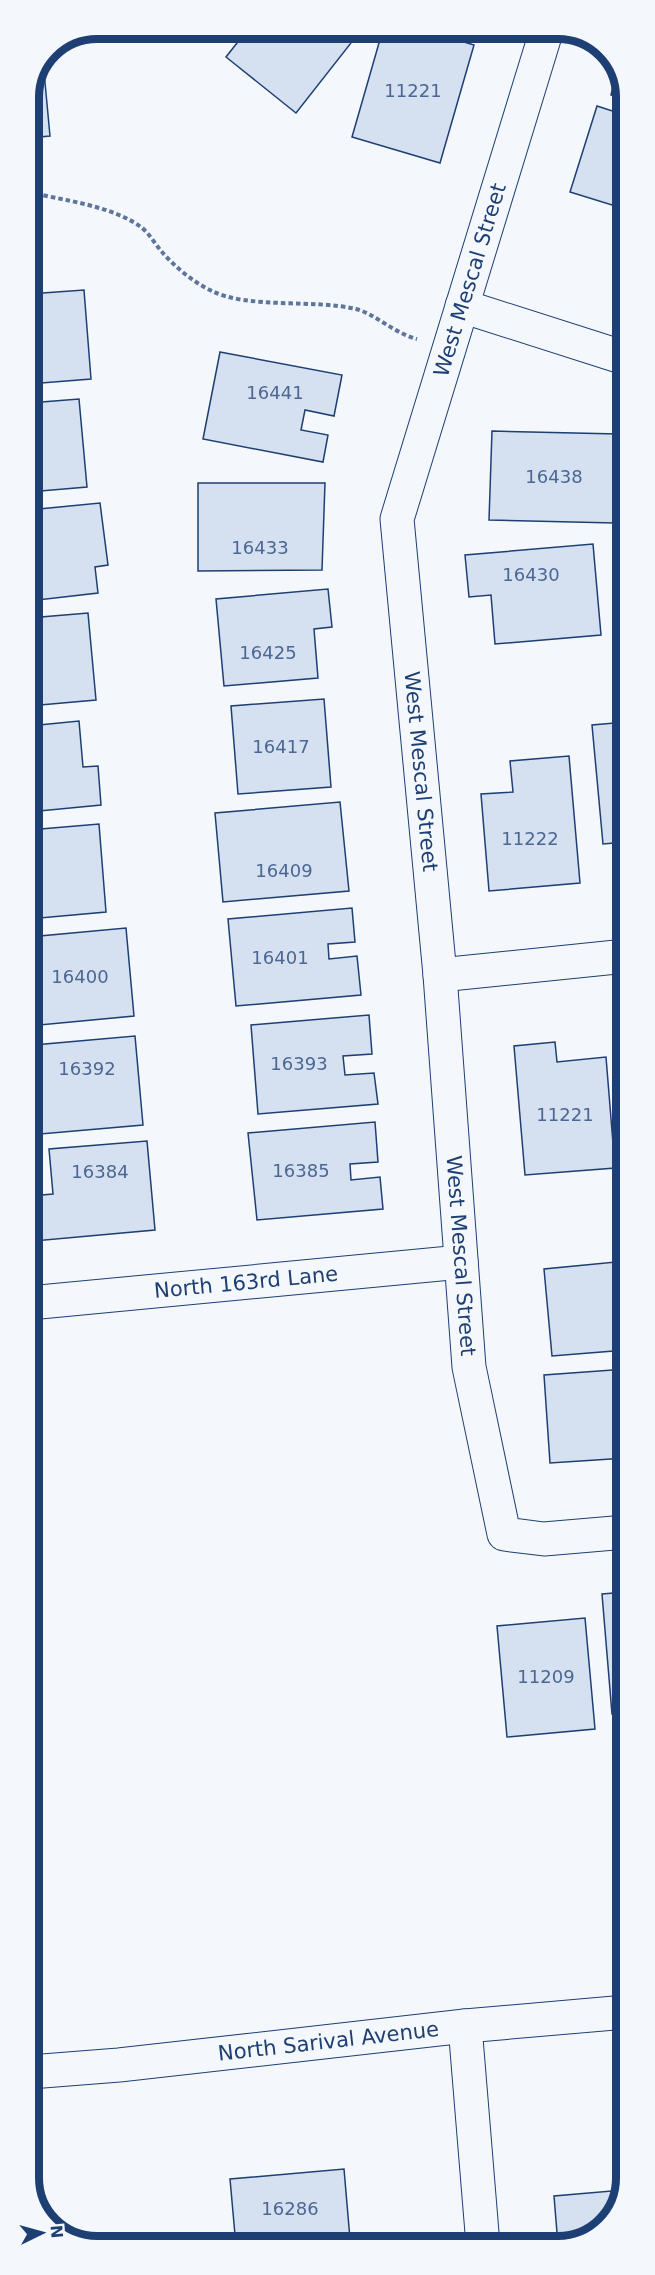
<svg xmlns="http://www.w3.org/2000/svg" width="655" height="2275" viewBox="0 0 655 2275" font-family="'DejaVu Sans',sans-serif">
<rect width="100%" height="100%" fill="#f4f7fb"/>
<path fill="#d5e0f0" stroke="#1d3f73" stroke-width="1.5" d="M248,29H333L351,43L296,113L226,57Z
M383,29H421L474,45L440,163L352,137Z
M43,61L50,136L29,138V96Z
M617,69L625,83V98L611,95Z
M597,106L625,115V209L570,192Z
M84,290L91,379L29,384V294Z
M220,352L342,375L334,416L305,410L301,430L328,435L323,462L203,439Z
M79,399L87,487L29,492V403Z
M492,431L618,434L615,523L489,520Z
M198,483H325L322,570L198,571Z
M100,503L108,565L95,567L98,593L29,601V510Z
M593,544L601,635L495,644L491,595L469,597L465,555Z
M328,589L332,627L314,629L318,678L224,686L216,599Z
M88,613L96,700L29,706V618Z
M324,699L331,787L238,794L231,706Z
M79,721L83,767L98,766L101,805L29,812V726Z
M626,722V842L603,844L592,725Z
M569,756L580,883L489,891L481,794L513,792L510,761Z
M340,802L349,891L223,902L215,813Z
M99,824L106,912L29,919V830Z
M352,908L355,942L328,944L329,959L357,956L361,995L236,1006L228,919Z
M126,928L134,1016L29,1026V937Z
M369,1015L372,1054L343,1056L345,1075L374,1073L378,1104L258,1114L251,1025Z
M135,1036L143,1125L29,1135V1094H38L34,1045Z
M555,1042L557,1062L606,1057L615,1168L525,1175L514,1046Z
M375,1122L378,1162L350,1164L351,1180L380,1177L383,1209L257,1220L248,1133Z
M147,1141L155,1230L34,1241L30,1196L53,1194L49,1149Z
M626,1261V1350L552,1356L544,1269Z
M626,1369V1458L550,1463L544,1375Z
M626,1592V1713L612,1714L602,1594Z
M585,1618L595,1729L507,1737L497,1626Z
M344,2169L350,2239L272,2246H236L230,2179Z
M623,2190L612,2220L572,2245H558L554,2196Z"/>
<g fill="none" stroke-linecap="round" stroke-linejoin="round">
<g stroke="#1d3f73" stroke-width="35">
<g id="street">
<path id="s1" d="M547,29L397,519L440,975L469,1367L504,1534L544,1539L626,1532"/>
<path d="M462,306L625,358"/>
<path d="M440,975L626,956"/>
<path id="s2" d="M29,1303L461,1262"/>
<path d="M465,2026L483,2245"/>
</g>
</g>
<g stroke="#1d3f73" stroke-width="35">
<g id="secondary">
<path id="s3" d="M30,2072L119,2065L465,2026L626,2012"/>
</g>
</g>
<path stroke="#5e769c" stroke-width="4" stroke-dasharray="4.5 3" stroke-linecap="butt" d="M29,192C65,201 110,205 141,227C149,233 155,244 162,252C175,267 193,282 212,291C248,309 314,299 356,309C375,314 394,333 417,339"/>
<use href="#street" stroke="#f4f7fb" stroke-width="33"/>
<use href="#secondary" stroke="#f4f7fb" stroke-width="33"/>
</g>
<g text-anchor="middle" stroke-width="4.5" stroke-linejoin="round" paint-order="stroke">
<g font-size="18" fill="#4b6792">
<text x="413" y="97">11221</text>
<text x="275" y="399">16441</text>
<text x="554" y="483">16438</text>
<text x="260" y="554">16433</text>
<text x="531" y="581">16430</text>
<text x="268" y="659">16425</text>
<text x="281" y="753">16417</text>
<text x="530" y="845">11222</text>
<text x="284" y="877">16409</text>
<text x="280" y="964">16401</text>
<text x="80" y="983">16400</text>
<text x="299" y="1070">16393</text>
<text x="87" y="1075">16392</text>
<text x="565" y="1121">11221</text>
<text x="301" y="1177">16385</text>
<text x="100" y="1178">16384</text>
<text x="546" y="1683">11209</text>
<text x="290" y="2215">16286</text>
</g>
<g font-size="21" fill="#1d3f73" stroke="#f4f7fb">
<text transform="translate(470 280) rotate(-73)" y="7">West Mescal Street</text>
<text dy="7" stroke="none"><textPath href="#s1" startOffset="766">West Mescal Street</textPath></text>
<text dy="7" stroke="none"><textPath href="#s1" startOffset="1252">West Mescal Street</textPath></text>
<text dy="7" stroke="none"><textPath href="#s2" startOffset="218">North 163rd Lane</textPath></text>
<text dy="7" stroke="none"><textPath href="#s3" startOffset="300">North Sarival Avenue</textPath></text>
</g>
</g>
<path d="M0 0H655V2275H0ZM97 39H558A58 58 0 0 1 616 97V2178A58 58 0 0 1 558 2236H97A58 58 0 0 1 39 2178V97A58 58 0 0 1 97 39Z" fill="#f4f7fb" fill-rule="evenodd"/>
<path fill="none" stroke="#1d3f73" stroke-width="8" d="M97 39H558A58 58 0 0 1 616 97V2178A58 58 0 0 1 558 2236H97A58 58 0 0 1 39 2178V97A58 58 0 0 1 97 39Z"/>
<g transform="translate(42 2233) rotate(85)" stroke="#f4f7fb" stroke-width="4.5" paint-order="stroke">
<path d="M0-4.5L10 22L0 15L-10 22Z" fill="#1d3f73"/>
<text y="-9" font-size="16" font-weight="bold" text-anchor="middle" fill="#1d3f73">N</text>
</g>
</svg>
